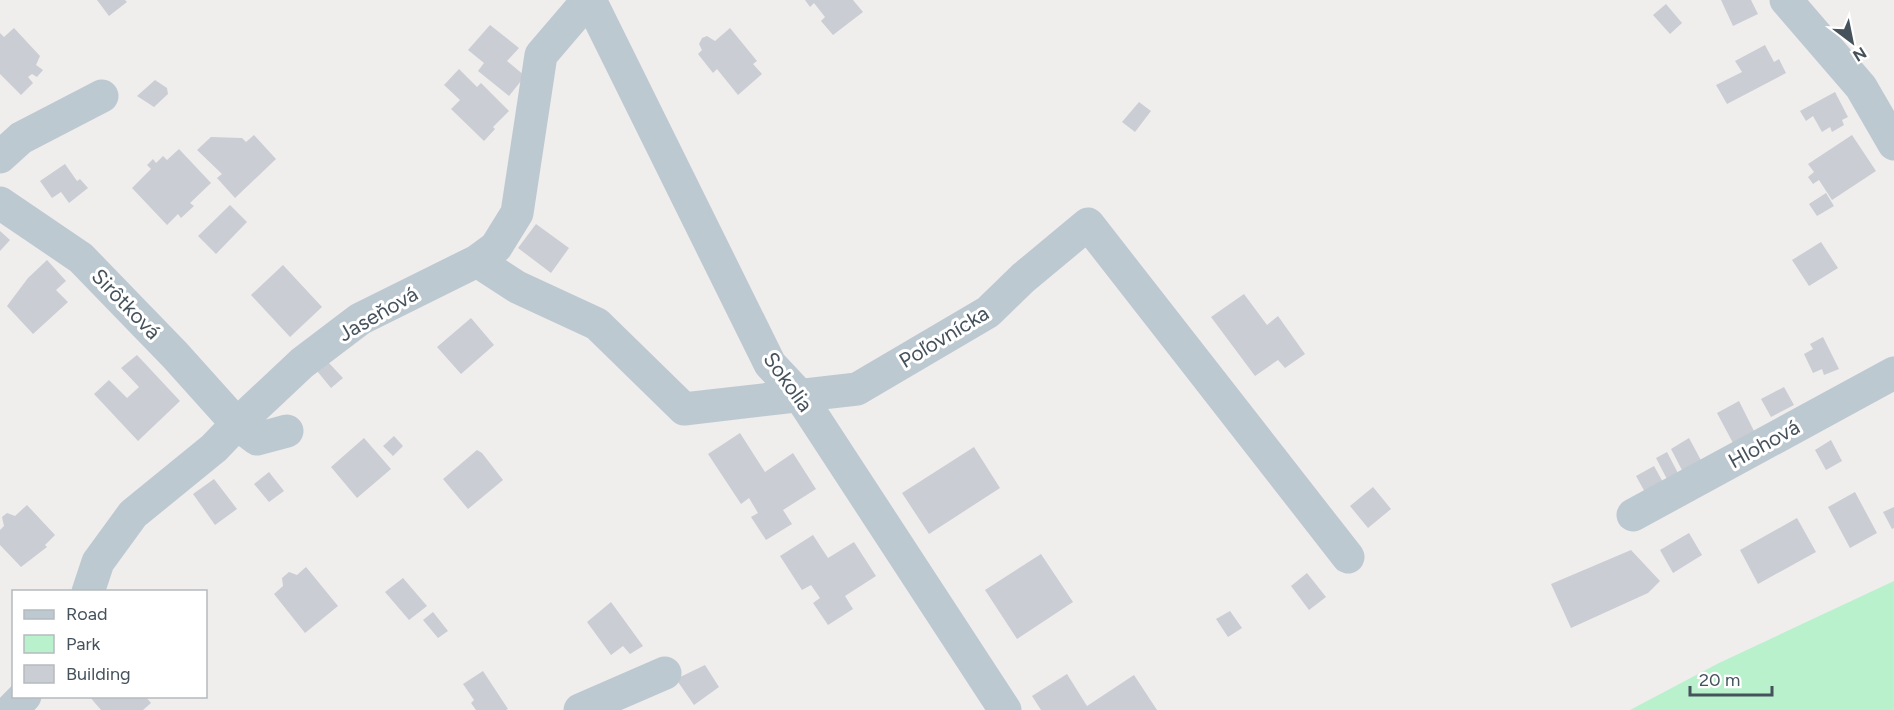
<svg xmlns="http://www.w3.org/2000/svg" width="1894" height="710" viewBox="0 0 1894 710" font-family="Figtree,sans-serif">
<rect width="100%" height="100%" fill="#f0eded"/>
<path fill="#b8f1cc" d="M1894,581V710H1630L1719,663Z"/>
<path fill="#cacdd3" d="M97,0H125L127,2L109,16Z
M805,0H853L863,12L833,35L821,21L825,17L814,3L810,7Z
M1721,0H1751L1758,14L1733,26Z
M1666,4L1682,23L1670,34L1653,15Z
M490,25L519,48L507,61L525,76L509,96L478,71L484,63L468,50Z
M14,28L40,56L36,65L43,70L37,77L32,74L28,77L33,83L21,95L0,74V33L4,37Z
M730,28L757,61L753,64L762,74L738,95L717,69L713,73L698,54L702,50L699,44L702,38L707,36L715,41Z
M1765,45L1774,62L1779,59L1786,73L1727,104L1716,85L1742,72L1735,61Z
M459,69L477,87L481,83L509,111L493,127L495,129L484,141L451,109L460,100L444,85Z
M155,80L167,88L168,94L154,107L137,96Z
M1835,92L1848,117L1842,120L1844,125L1832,132L1830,127L1822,132L1813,116L1806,121L1800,111Z
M1139,102L1151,111L1135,132L1122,122Z
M254,135L276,159L235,198L217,178L222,174L197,150L211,137L242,138L246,142Z
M1852,135L1876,171L1832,200L1819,180L1813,184L1808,177L1814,172L1808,164Z
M179,149L211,183L190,203L194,206L181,218L178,214L167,225L132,188L151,169L147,165L153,159L156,163L163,156L167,160Z
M65,164L77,181L80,179L88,188L69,203L61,192L52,198L40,181Z
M1826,193L1834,206L1817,216L1809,204Z
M230,205L247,222L216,254L198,236Z
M536,224L569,248L551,273L518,248Z
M0,231L10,240L0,251Z
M1821,242L1838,268L1809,286L1792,260Z
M47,260L66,281L56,290L68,302L33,334L7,306L28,278Z
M283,265L322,307L290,337L251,295Z
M1244,294L1267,325L1278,316L1305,354L1285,368L1278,360L1255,376L1211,317Z
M471,318L494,345L461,374L437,347Z
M1823,337L1839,369L1824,375L1822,369L1813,373L1804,354L1813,349L1810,344Z
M137,355L180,401L138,441L94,394L109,380L127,398L139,387L121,368Z
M328,362L343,378L331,388L317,371Z
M1784,387L1794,405L1771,417L1761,399Z
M1739,401L1754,431L1733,443L1717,413Z
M740,433L765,472L793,453L816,489L783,510L792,524L766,540L751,517L758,513L749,498L741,504L708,454Z
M394,436L403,446L393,456L383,446Z
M364,438L391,469L357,498L331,467Z
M1689,438L1703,464L1684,474L1671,449Z
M1831,440L1842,461L1826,470L1815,450Z
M974,447L1000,488L929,534L902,493Z
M477,450L482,453L503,480L468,509L443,479Z
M1667,452L1680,477L1669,483L1656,458Z
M1654,466L1664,484L1646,494L1636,476Z
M269,472L284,491L269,502L254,484Z
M214,479L237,509L215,525L193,494Z
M1373,487L1391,509L1368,528L1350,506Z
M1855,492L1877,533L1850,548L1828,507Z
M27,505L55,535L45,545L47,547L21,567L0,545V530L4,526L2,517L7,513L15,516Z
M1894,507V528L1892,529L1883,512Z
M1797,518L1816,552L1758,584L1740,550Z
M1689,533L1702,555L1673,573L1660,550Z
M813,535L828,558L854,542L876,576L845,596L853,609L828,625L813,603L820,598L811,585L802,590L780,556Z
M1631,550L1660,581L1648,593L1571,628L1551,584Z
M1041,554L1073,602L1017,639L985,590Z
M306,567L338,606L305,633L274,594L283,586L282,578L289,572L297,575Z
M1307,573L1326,597L1309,610L1291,586Z
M403,578L427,606L409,620L385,592Z
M611,602L643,646L630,654L623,646L611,655L587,622Z
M1230,611L1242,628L1228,637L1216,619Z
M433,612L448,631L438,638L423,620Z
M705,665L719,687L694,705L676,679Z
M483,671L508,709L506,710H476L471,703L474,700L463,684Z
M1067,674L1087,706L1134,675L1157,710H1041L1032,696Z
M89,696H145L151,703L143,710H101Z"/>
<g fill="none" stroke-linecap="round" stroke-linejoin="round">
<path stroke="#bdc9d1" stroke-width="33" d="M590,0L770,364L800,396L1005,710
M1786,0L1861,87L1894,144
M0,157L21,138L102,96
M0,203L81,258L175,355L237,424L257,439L287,431
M477,261L517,287L597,324L684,409L857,389L988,312L1023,278L1088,224L1348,557
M1633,515L1894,373
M88,592L98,562L133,514L214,448L237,424L302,363L360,319L477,261L496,247L517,213L541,55L588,0
M11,710L25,696
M580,710L665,673"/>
</g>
<g text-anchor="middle" stroke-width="6" stroke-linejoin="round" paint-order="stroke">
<g font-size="21" fill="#45525c" stroke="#fff">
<text transform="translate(126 304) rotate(46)" y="7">Sirôtková</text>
<text transform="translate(378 314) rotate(-30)" y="7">Jaseňová</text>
<text transform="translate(944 337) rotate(-31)" y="7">Poľovnícka</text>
<text transform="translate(788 382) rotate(54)" y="7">Sokolia</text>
<text transform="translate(1764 444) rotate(-29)" y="7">Hlohová</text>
</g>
</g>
<rect x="12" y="590" width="195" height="108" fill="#ffffff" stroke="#b5babe" stroke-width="1.5"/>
<rect x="24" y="610" width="30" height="9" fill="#bdc9d1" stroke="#b5babe" stroke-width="1.5"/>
<text x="66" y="620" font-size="18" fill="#45525c">Road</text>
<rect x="24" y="635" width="30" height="18" fill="#b8f1cc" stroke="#b5babe" stroke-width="1.5"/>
<text x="66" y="650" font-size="18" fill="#45525c">Park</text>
<rect x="24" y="665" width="30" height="18" fill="#cacdd3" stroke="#b5babe" stroke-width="1.5"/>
<text x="66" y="680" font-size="18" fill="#45525c">Building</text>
<g transform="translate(1852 42) rotate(148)" stroke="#ffffff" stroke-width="4.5" paint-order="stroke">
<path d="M0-4.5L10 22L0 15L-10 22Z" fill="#45525c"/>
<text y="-9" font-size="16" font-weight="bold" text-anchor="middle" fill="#45525c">N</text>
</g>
<path d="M1690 686v9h82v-9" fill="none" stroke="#45525c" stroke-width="3"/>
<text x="1699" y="686" font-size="18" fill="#45525c" stroke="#ffffff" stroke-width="4.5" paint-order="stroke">20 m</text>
</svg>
